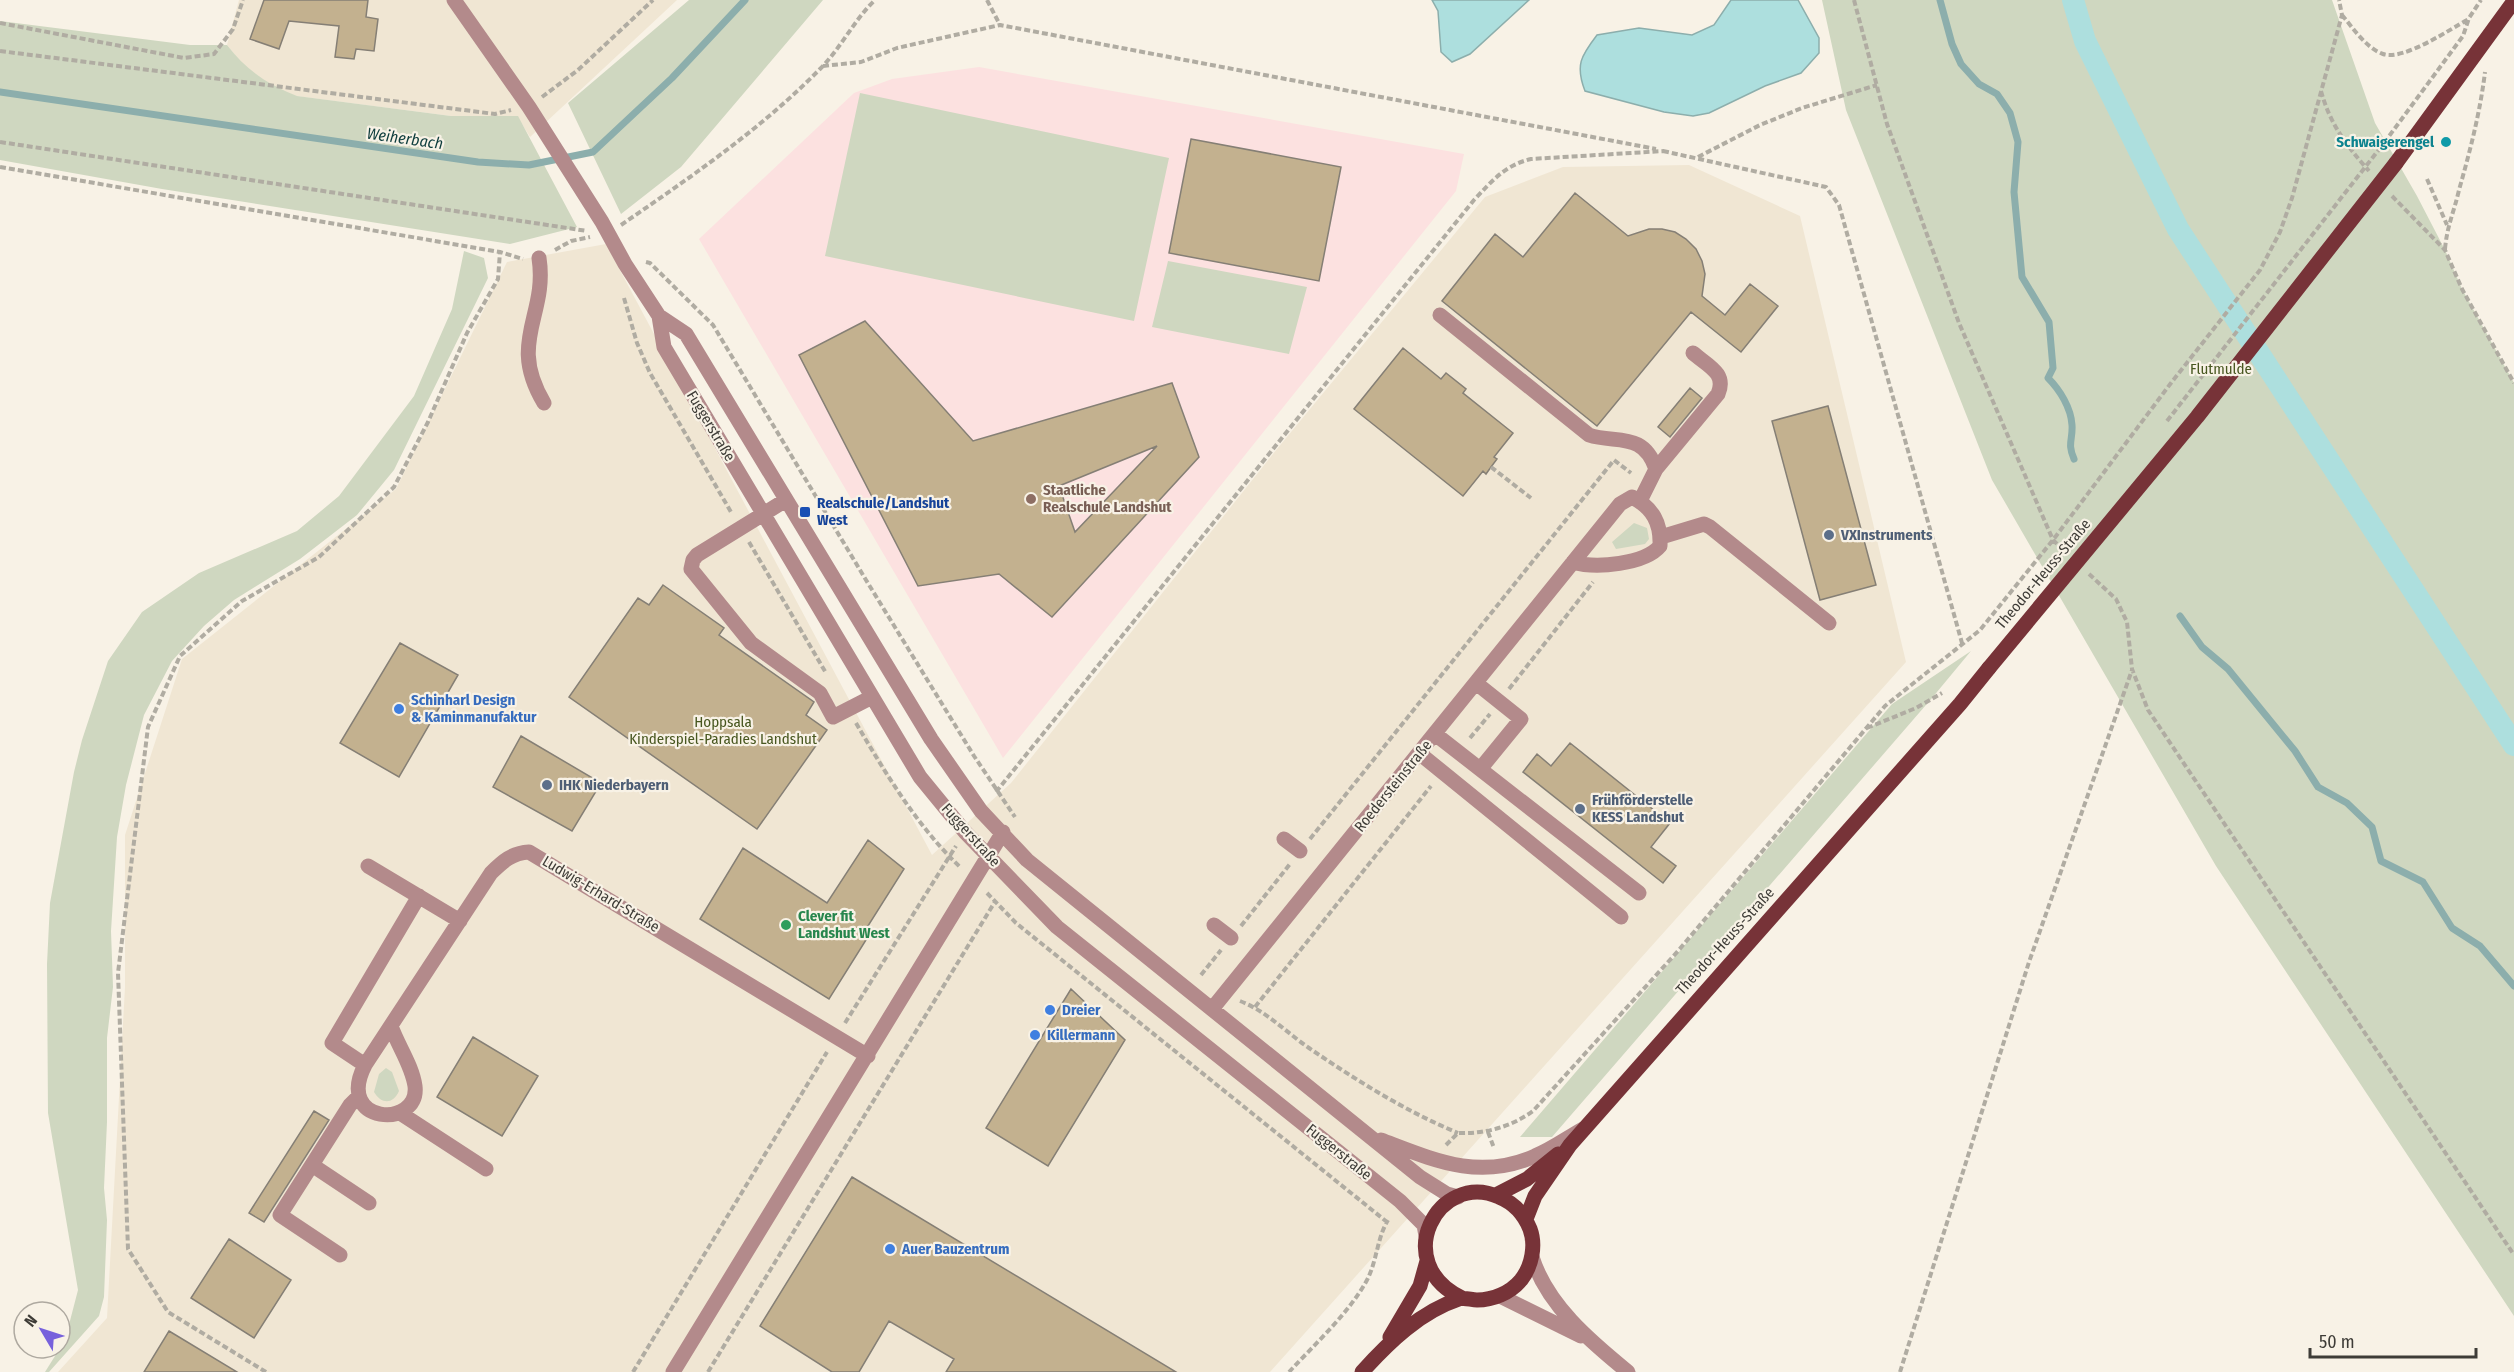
<svg xmlns="http://www.w3.org/2000/svg" width="2514" height="1372" viewBox="0 0 2514 1372" font-family="'Fira Sans Condensed',sans-serif">
<rect width="100%" height="100%" fill="#f8f2e6"/>
<path fill="#f0e6d3" d="M239,0H677L530,137L517,116H451L296,96L274,88L243,65L227,45Z
M1689,165L1800,216L1906,662L1270,1372H58L107,1318L125,987V835L182,659L396,489L507,262L606,244L932,855L1011,783L1277,449L1485,197L1563,167Z"/>
<path fill="#fce1e0" d="M979,67L1464,154L1456,191L1003,758L699,239L854,93L892,79Z"/>
<path fill="#cfd7c0" d="M689,0H823L681,167L621,214L568,103Z
M1822,0H2332L2375,123L2417,196L2445,250L2462,289L2514,383V1316L2216,866L1992,480L1846,110Z
M0,21L190,45H227C246,70 268,85 297,96L451,116H518L577,227L510,244L162,189L0,160Z
M860,93L1169,158L1134,321L825,256Z
M464,251L484,258L488,278L394,470L357,515L300,559L234,600L204,626L172,661L144,715L126,785L117,837L111,931L113,987L107,1038V1122L104,1188L107,1220L104,1297L99,1316L49,1372H45L65,1340L78,1290L48,1113L47,964L50,903L74,772L82,740L108,661L142,612L199,573L297,531L339,496L414,396L452,309Z
M1168,261L1307,287L1289,354L1152,327Z
M1634,523L1647,528L1649,539L1645,544L1616,549L1612,542Z
M1971,651L1932,698L1552,1137H1520L1892,704Z
M386,1068L392,1072L399,1091C393,1105 381,1104 374,1092L379,1074Z"/>
<path fill="#addfde" stroke="#8caeac" stroke-width="1.5" d="M1432,0H1529L1470,54L1452,62L1441,52L1438,11Z
M1731,0H1798L1819,38V53L1801,73L1765,86L1709,113L1693,116L1664,112L1585,91C1575,65 1581,56 1597,35L1639,28L1692,35L1714,25Z"/>
<g fill="none" stroke-linecap="round" stroke-linejoin="round">
<path stroke="#8caeac" stroke-width="7" d="M1940,0L1952,44L1961,64L1979,84L1997,94L2010,113L2018,142L2014,192L2022,277L2049,322L2053,368L2048,378C2060,390 2071,408 2072,425C2073,440 2067,443 2074,459
M0,92L478,162L529,165L593,152L672,78L745,0
M2180,616L2202,647L2228,669L2295,751L2318,787L2347,803L2372,827L2381,861L2423,882L2452,928L2480,946L2514,986"/>
<path stroke="#addfde" stroke-width="22" d="M2073,0L2085,41L2178,229L2514,745"/>
</g>
<path fill="#c3b18f" stroke="#857f75" stroke-width="1.5" fill-rule="evenodd" d="M264,0H368L366,17L378,19L374,51L356,49L354,59L335,57L339,26L289,21L279,49L250,39Z
M1191,139L1341,167L1319,281L1169,253Z
M1575,193L1628,236L1649,229H1662L1675,232L1686,239L1696,249L1702,261L1705,274L1702,296L1725,315L1750,284L1778,306L1741,352L1691,312L1597,426L1442,301L1495,234L1523,257Z
M865,321L973,441L1172,383L1199,457L1052,617L999,574L918,586L799,355ZM1157,446L1075,532L1059,486Z
M1403,348L1441,379L1446,373L1466,389L1463,393L1513,433L1494,457L1497,459L1491,467L1486,474L1483,471L1463,496L1354,409Z
M1690,388L1702,398L1670,437L1658,427Z
M1828,406L1876,585L1820,600L1772,421Z
M663,585L724,628L719,635L814,702L806,715L827,730L757,829L569,697L638,598L649,605Z
M400,643L458,675L399,777L340,743Z
M521,736L601,783L572,831L493,787Z
M1570,743L1670,823L1651,847L1676,866L1663,883L1523,772L1537,754L1551,766Z
M868,840L904,869L866,929L871,932L829,999L700,919L743,848L827,903Z
M1071,989L1125,1040L1048,1166L986,1128Z
M473,1037L538,1076L502,1136L437,1097Z
M314,1111L329,1120L264,1222L249,1213Z
M852,1177L1176,1372H946L954,1359L889,1321L859,1372H832L760,1326Z
M229,1239L291,1280L254,1338L191,1298Z
M169,1331L237,1372H144Z"/>
<g fill="none" stroke-linecap="round" stroke-linejoin="round">
<path stroke="#b0aca2" stroke-width="4" stroke-dasharray="6 3" stroke-linecap="butt" d="M987,0L1000,25
M1854,0L1887,124L1959,323L2053,540L2064,551
M2342,15C2353,28 2366,48 2383,54C2404,61 2450,29 2469,19
M0,23L184,58L214,54L233,29L243,0
M0,51L495,114L511,110
M823,66L861,62L897,48L1000,25L1656,149
M2321,91C2330,124 2346,145 2369,171
M542,97L578,70L653,0
M0,142L587,231
M2384,143L2463,36L2469,18L2481,0
M1663,151L1826,187L1839,205L1962,643
M1698,157L1760,125L1802,108L1877,85
M0,167L500,252L523,259
M2427,179L2447,225
M2392,196L2445,250L2462,289L2514,383
M621,225C691,177 761,129 820,69C841,48 854,20 875,0
M2445,249C2447,226 2454,212 2459,190C2470,151 2480,113 2485,72
M555,250L571,241L590,237
M646,262L650,263L713,325L866,580L974,756L1015,817
M624,298L637,343L650,373L731,512
M1491,467L1531,498
M749,542L826,673
M2089,574L2116,599L2127,622L2132,669L2148,710L2514,1255
M1509,689L1593,582
M856,723C886,774 917,826 960,867
M1867,728L1916,708L1942,693
M1470,738L1490,714
M996,792L1474,200C1492,181 1505,165 1531,159L1664,151
M1310,839L1614,460L1631,473
M987,893L1016,923L1387,1222
M1241,926L1290,864
M1201,975L1221,950
M1240,1001C1266,1011 1286,1032 1309,1048C1356,1080 1405,1111 1458,1133
M1255,1007L1431,786
M845,1023L956,846
M1488,1132L1494,1148
M1446,1145L1458,1133C1485,1134 1511,1127 1533,1111L1678,951L1885,706L1980,630L2053,540L2171,383L2260,270L2280,232L2292,198L2342,15L2339,0
M266,1372L168,1312L128,1249L118,973L148,727L180,656L242,601L319,557L394,487L428,422L467,333L498,279L500,252
M633,1372L827,1052
M708,1372L996,900
M1289,1372C1315,1344 1349,1313 1367,1280C1377,1261 1377,1238 1388,1220
M1900,1372L2029,962L2132,670"/>
<path stroke="#b38a8b" stroke-width="15" d="M454,0L529,107L602,222L625,264L659,316L686,334L931,739L981,811L1027,860L1420,1177L1447,1194L1458,1197
M539,258C548,316 507,341 544,403
M1440,315L1589,435C1616,444 1643,431 1656,469L1640,501
M659,316L664,347L920,777L965,832L1057,927L1400,1201L1424,1225L1426,1236
M1656,469L1718,394C1727,373 1708,366 1693,353
M786,500L697,555L693,560L691,569L751,643L820,693L833,717L872,697
M1661,537L1704,524L1710,527L1829,623
M1476,683L1521,719L1481,768
M1435,734L1639,893
M1419,753L1621,917
M1284,839L1300,851
M368,866L460,921
M1214,925L1231,938
M1212,1009L1620,504L1632,497C1653,508 1661,523 1660,546C1645,564 1596,569 1573,562
M391,1026C398,1046 412,1065 415,1086C420,1129 334,1125 365,1065L491,873C503,861 512,853 529,852L868,1056
M365,1065L332,1043L419,896
M400,1113L486,1169
M1381,1140C1434,1160 1479,1181 1535,1156C1552,1149 1567,1138 1583,1129
M312,1165L369,1203
M340,1255L280,1215L350,1105L359,1096
M1532,1257C1547,1305 1590,1341 1628,1372
M1500,1296L1581,1336
M673,1372L1003,832"/>
<path stroke="#773338" stroke-width="15" d="M2396,163L2514,1
M1496,1195L1527,1179L1558,1154
M1526,1219L1535,1196L1570,1145L1960,704L1989,668
M1390,1337L1420,1286L1427,1261
M1362,1372C1389,1342 1420,1312 1459,1299C1465,1297 1471,1300 1477,1300C1493,1300 1510,1293 1521,1280C1532,1266 1536,1245 1530,1229C1524,1214 1514,1203 1499,1197C1438,1170 1389,1263 1462,1298"/>
<path stroke="#b0aca2" stroke-width="4" stroke-dasharray="6 3" stroke-linecap="butt" d="M2167,421L2384,143"/>
<path stroke="#773338" stroke-width="15" d="M1989,668L2197,417L2396,163"/>
</g>
<circle fill="#0f9aa8" stroke="#f8f2e6" stroke-width="2" cx="2446" cy="142" r="6"/>
<circle fill="#8d6e63" stroke="#f8f2e6" stroke-width="2" cx="1031" cy="499" r="6"/>
<rect fill="#1a4fb4" stroke="#f8f2e6" stroke-width="2" x="799" y="506" width="12" height="12" rx="3"/>
<g fill="#5c6f8a" stroke="#f8f2e6" stroke-width="2">
<circle cx="1829" cy="535" r="6"/>
<circle cx="547" cy="785" r="6"/>
<circle cx="1580" cy="809" r="6"/>
</g>
<g fill="#3f7fe0" stroke="#f8f2e6" stroke-width="2">
<circle cx="399" cy="709" r="6"/>
<circle cx="1050" cy="1010" r="6"/>
<circle cx="1035" cy="1035" r="6"/>
<circle cx="890" cy="1249" r="6"/>
</g>
<circle fill="#2e9e5b" stroke="#f8f2e6" stroke-width="2" cx="786" cy="925" r="6"/>
<g text-anchor="middle" stroke-width="4.5" stroke-linejoin="round" paint-order="stroke">
<g font-size="15" font-weight="bold" fill="#0d838f" stroke="#f8f2e6" text-anchor="end">
<text x="2434" y="147">Schwaigerengel</text>
</g>
<g font-size="15" fill="#485720" stroke="#f8f2e6">
<text x="2221" y="374">Flutmulde</text>
<text x="723" y="727">Hoppsala<tspan x="723" dy="17">Kinderspiel-Paradies Landshut</tspan></text>
</g>
<g font-size="15" fill="#3e3c37" stroke="#f8f2e6">
<text transform="translate(711 426) rotate(59)" y="5">Fuggerstraße</text>
<text transform="translate(2043 574) rotate(-50)" y="5">Theodor-Heuss-Straße</text>
<text transform="translate(1393 786) rotate(-51)" y="5">Roedersteinstraße</text>
<text transform="translate(971 835) rotate(48)" y="5">Fuggerstraße</text>
<text transform="translate(601 894) rotate(31)" y="5">Ludwig-Erhard-Straße</text>
<text transform="translate(1725 941) rotate(-48)" y="5">Theodor-Heuss-Straße</text>
<text transform="translate(1339 1152) rotate(39)" y="5">Fuggerstraße</text>
</g>
<g font-size="15" font-weight="bold" fill="#785e54" stroke="#f8f2e6" text-anchor="start">
<text x="1043" y="495">Staatliche<tspan x="1043" dy="17">Realschule Landshut</tspan></text>
</g>
<g font-size="15" font-weight="bold" fill="#164399" stroke="#f8f2e6" text-anchor="start">
<text x="817" y="508">Realschule/Landshut<tspan x="817" dy="17">West</tspan></text>
</g>
<g font-size="15" font-weight="bold" fill="#4e5e75" stroke="#f8f2e6" text-anchor="start">
<text x="1841" y="540">VXInstruments</text>
<text x="559" y="790">IHK Niederbayern</text>
<text x="1592" y="805">Frühförderstelle<tspan x="1592" dy="17">KESS Landshut</tspan></text>
</g>
<g font-size="15" font-weight="bold" fill="#366cbe" stroke="#f8f2e6" text-anchor="start">
<text x="411" y="705">Schinharl Design<tspan x="411" dy="17">&amp; Kaminmanufaktur</tspan></text>
<text x="1062" y="1015">Dreier</text>
<text x="1047" y="1040">Killermann</text>
<text x="902" y="1254">Auer Bauzentrum</text>
</g>
<g font-size="15" font-weight="bold" fill="#27864d" stroke="#f8f2e6" text-anchor="start">
<text x="798" y="921">Clever fit<tspan x="798" dy="17">Landshut West</tspan></text>
</g>
<g font-size="16" font-style="italic" fill="#0e3d3d" stroke="#f8f2e6">
<text transform="translate(405 138) rotate(8)" y="6">Weiherbach</text>
</g>
</g>
<g transform="translate(42 1330) rotate(309)"><circle r="28" fill="#f8f2e6" stroke="#aea9a0" stroke-width="1.5"/>
<path d="M0-4.5L10 22L0 15L-10 22Z" fill="#7761dc"/>
<text y="-9" font-size="16" font-weight="bold" text-anchor="middle" fill="#3e3c37">N</text>
</g>
<path d="M2310 1348v9h166v-9" fill="none" stroke="#3e3c37" stroke-width="3"/>
<text x="2319" y="1348" font-size="18" fill="#3e3c37" stroke="#f8f2e6" stroke-width="4.5" paint-order="stroke">50 m</text>
</svg>
